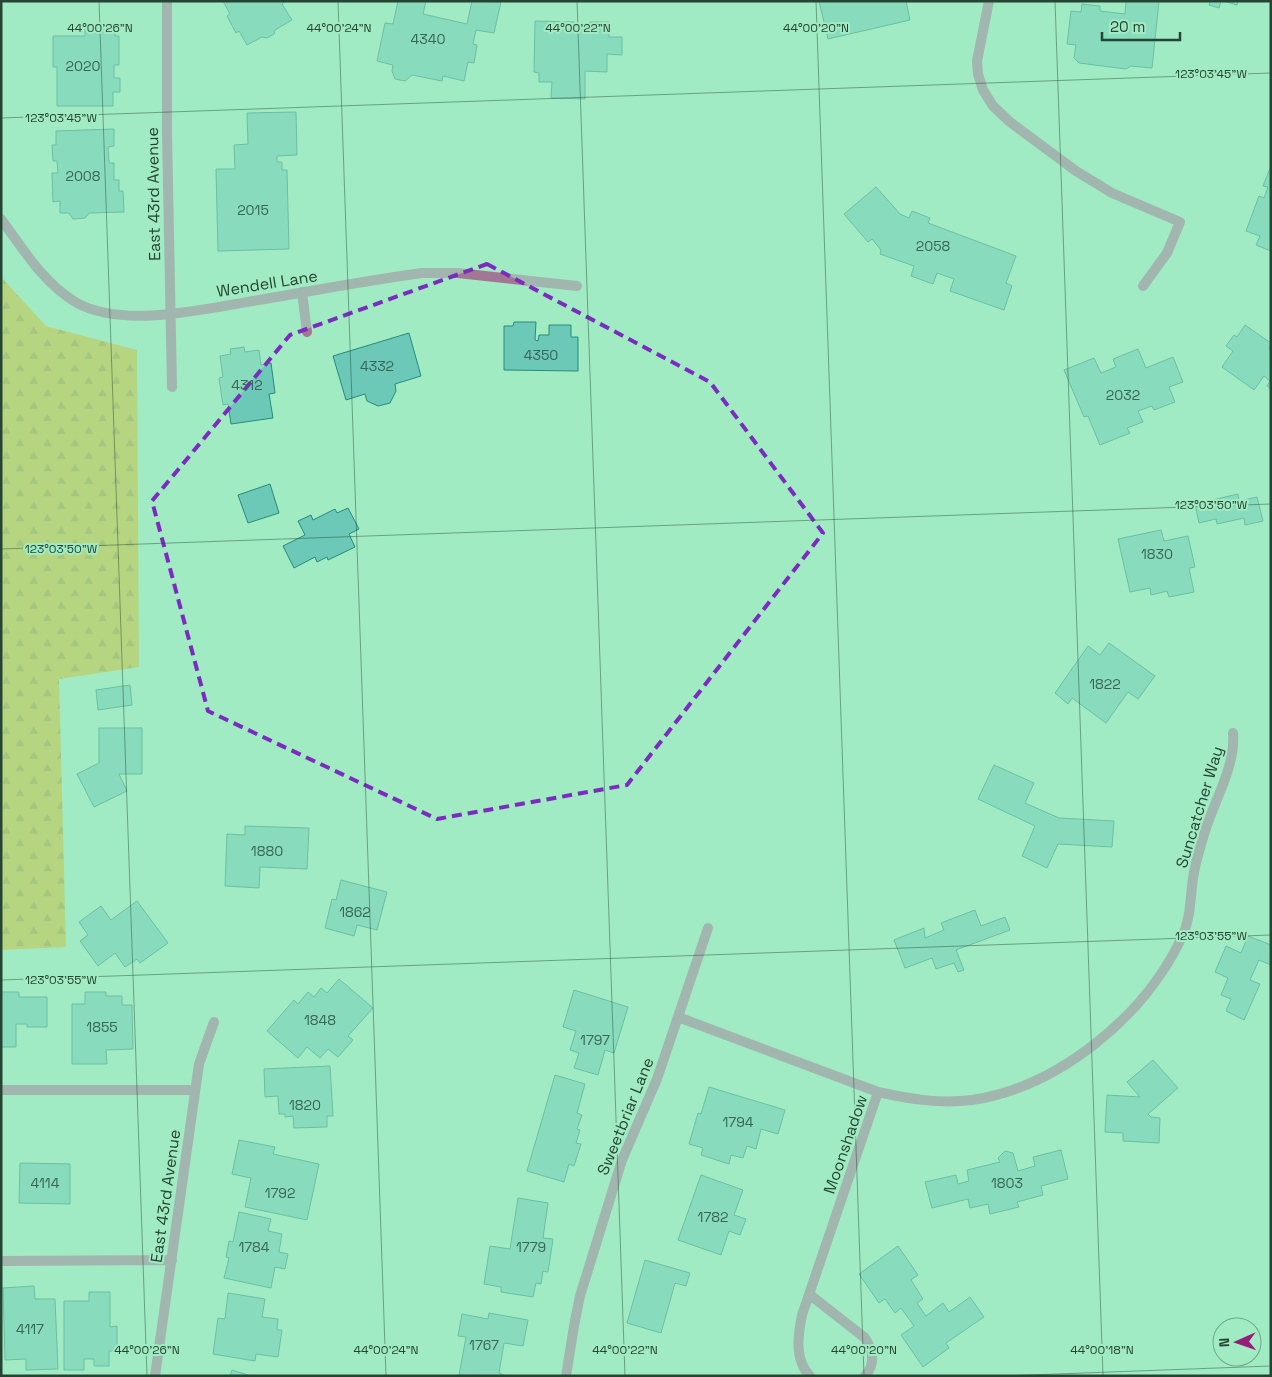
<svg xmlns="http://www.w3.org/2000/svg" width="1272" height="1377" viewBox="0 0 1272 1377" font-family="'Space Grotesk',sans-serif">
<defs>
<pattern id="forest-firs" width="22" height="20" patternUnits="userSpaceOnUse" patternTransform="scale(1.25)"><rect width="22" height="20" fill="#d0bb30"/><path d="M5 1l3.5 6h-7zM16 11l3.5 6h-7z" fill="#a99a2a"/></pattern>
</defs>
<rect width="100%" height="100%" fill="#a1ebc3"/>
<path fill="url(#forest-firs)" d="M1,277L46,326L137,350L139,667L59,679L66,947L1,950Z"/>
<path fill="#6cc8b7" stroke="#278b7b" d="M223,1H286L282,4L292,20L275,30L274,34L267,38L262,37L247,45L239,31L236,33L227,16L230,14Z
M398,1H426L423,14L467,24L472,1L501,2L494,33L476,30L473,44L477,45L474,63L468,62L464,81L443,76L442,81L412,75L405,81L395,79L392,71L393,65L377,61L385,23L393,24Z
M819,1H906L910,20L828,39Z
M1126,1H1159L1152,68L1131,66L1126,69L1079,63L1074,58L1076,45L1067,44L1071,11L1081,12L1082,4L1100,6V11L1125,14Z
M1210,1H1221L1219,8L1209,5Z
M1223,1H1238L1237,5Z
M535,21L575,22V29L589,30L590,22H609V37H622V55L607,54V72L585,71V99L551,98L552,82H539V73L534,72Z
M85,25H115V36H119V65H114V78H120V92H113V106H57V67H53V36H85Z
M296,112L297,155L277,156V162H282V170H287L289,249L218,251L216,169H235L234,145L248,144L247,113Z
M114,129V146L108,147L109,163H114V180H119V191H123L124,212L89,213L85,218L73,219L69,213H60V201L53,202L52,173H58L57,161H53L52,145H56V131Z
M1271,166V251L1256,245L1260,236L1246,231L1259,196L1264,198L1268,187L1263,186Z
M876,187L900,214L909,218L912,211L930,218L928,223L1016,256L1006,283L1012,286L1004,310L950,291L954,279L937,273L933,284L911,276L914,266L880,254L881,250L872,239L868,242L844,214Z
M514,322H536L535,340L538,341L539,335H549V325H571V337H578V371L504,370V326H513Z
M1245,325L1271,343L1269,349L1271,351V389L1267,386L1270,381L1264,376L1254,390L1222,367L1233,351L1226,346L1234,335L1237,337Z
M409,333L421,376L395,384L396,391L390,403L378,406L367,401L365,394L346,400L333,356Z
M244,347L245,352L259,350L261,365L271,363L275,393L269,394L273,418L231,424L228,404L223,405L219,378L223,377L220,356L231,354L230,349Z
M1138,349L1146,368L1173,357L1183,382L1169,387L1175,402L1154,410L1152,406L1138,411L1143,422L1127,428L1130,433L1100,445L1088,416L1084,417L1064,370L1094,358L1101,373L1116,367L1113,359Z
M270,484L279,513L248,523L238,495Z
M1238,494L1239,501L1257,497L1263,521L1245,525L1244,518L1217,524L1216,519L1199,523L1195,504Z
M348,508L359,529L349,534L355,547L328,560L327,557L317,562L315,557L294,568L283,546L305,535L298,521L311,515L313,520L335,509L337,513Z
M1161,530L1164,541L1188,536L1195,567L1189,568L1194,592L1169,597L1167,591L1151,595L1150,588L1130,592L1118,539Z
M1109,643L1155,676L1138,699L1128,692L1106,723L1072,698L1068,704L1055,693L1088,646L1100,655Z
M130,685L132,705L98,710L96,690Z
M99,728H142V774H119L127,791L94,807L77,774L99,763Z
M994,765L1034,783L1025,803L1059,818L1114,821L1112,847L1058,844L1047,868L1022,856L1035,826L978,799Z
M245,826L309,828L307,869L260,867L259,888L225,886L227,834L245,835Z
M341,880L387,892L377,930L357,925L354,936L325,928L332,899L336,900Z
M137,901L168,943L140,963L137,959L125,967L115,953L98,966L80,941L88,935L79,922L101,906L111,920Z
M975,910L981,926L1005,917L1010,930L956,950L964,970L958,972L954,963L936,969L932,958L905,968L894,940L924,928L925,938L944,930L941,923Z
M1248,936L1271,945V965L1259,960L1250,980L1260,984L1244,1020L1226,1011L1231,999L1221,995L1228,978L1215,972L1226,946L1241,953Z
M339,979L373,1008L348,1036L353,1040L338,1057L328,1049L320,1058L307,1047L298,1058L267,1031L294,1000L298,1004L308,992L314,997L321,988L327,993Z
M574,990L628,1007L614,1053L605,1050L598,1075L574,1068L579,1053L570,1050L576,1031L563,1027Z
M1,992H19V997H47V1027H27V1024H16V1047H1Z
M85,992H106V996H122V1005H132L133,1049L106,1050L107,1064H72V1004H85Z
M1153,1060L1178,1088L1148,1114L1151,1117L1160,1118L1159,1143L1123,1141V1133L1105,1132L1107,1095L1140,1097L1127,1082Z
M330,1066L333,1116H327V1127L294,1128L293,1116L285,1117V1114H279L278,1096L265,1097L264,1069Z
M555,1075L585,1084L577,1113L582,1115L577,1129L580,1130L576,1143L581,1144L574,1166L569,1164L564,1182L527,1171Z
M709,1087L785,1110L778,1134L761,1129L756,1149L747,1146L743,1158L731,1155L729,1164L701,1155L703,1148L689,1144L698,1113L701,1114Z
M239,1140L275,1147L273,1154L319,1164L307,1220L245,1207L251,1178L232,1174Z
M1061,1150L1068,1179L1041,1186L1043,1195L1017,1202L1019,1207L990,1214L988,1204L970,1208L968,1199L932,1208L925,1182L956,1175L958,1184L969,1181L967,1170L1000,1162L998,1158L1005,1151L1013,1153L1018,1171L1035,1166L1033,1157Z
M20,1163L70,1164V1204L19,1203Z
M701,1175L743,1190L734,1215L746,1219L740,1235L729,1231L721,1255L678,1240Z
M518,1198L548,1203L543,1238L553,1239L548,1272L543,1271L541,1284L536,1283L533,1297L501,1292V1287L484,1284L490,1246L510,1249Z
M239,1212L271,1219L268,1231L282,1234L279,1252L288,1254L285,1269L275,1267L271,1288L224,1278L229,1258L226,1257L229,1241L233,1242Z
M898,1246L918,1275L911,1280L923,1299L917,1303L926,1316L943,1303L949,1312L970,1297L984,1317L946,1343L949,1348L923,1367L901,1335L914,1326L901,1308L895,1313L885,1299L879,1303L859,1274Z
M645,1260L690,1273L686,1286L675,1283L661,1333L627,1323Z
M34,1286L35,1299H55L58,1369L26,1370V1359L5,1360L3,1288Z
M89,1292H110V1327L117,1326V1351H109V1366H94V1359H84V1370H64V1301H89Z
M228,1293L265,1299L262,1317L278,1319L277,1330H282L278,1357L256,1354L255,1361L213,1354L218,1318L225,1319Z
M489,1313L528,1320L523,1346L504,1343L499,1373L506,1376L459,1375L466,1337L458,1336L462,1314L488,1319Z
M232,1370L251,1376H230Z"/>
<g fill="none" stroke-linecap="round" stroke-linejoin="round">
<path stroke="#a37794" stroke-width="10" d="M167,1V134L172,387
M989,1L977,61L978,74L983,90L993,106L1010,122L1076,171L1112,193L1180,222L1167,253L1143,286
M1,219C23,249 44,284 77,303C126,330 212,307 265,299C317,290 370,280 422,273H458L577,286
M302,292L307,332
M678,1017L878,1092L802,1315C798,1335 794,1360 810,1376
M1,1090H195
M878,1092C910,1099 939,1104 972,1100C1059,1087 1145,1016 1182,937C1191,918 1190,899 1193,878C1195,864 1199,851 1203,838C1212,804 1236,768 1233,733
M1,1261L172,1260
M809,1294L865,1338C873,1350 876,1364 865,1376
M155,1376L199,1064L214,1022
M566,1376L574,1326L580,1296L622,1160L657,1079L708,928"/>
</g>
<path d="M0 0H1272V1377H0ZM487,264L710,382L823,533L627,785L437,819L208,711L152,501L290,335Z" fill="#a1ebc3" fill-opacity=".55" fill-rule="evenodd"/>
<path fill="none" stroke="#7b2cbf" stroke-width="4" stroke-dasharray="10 6" stroke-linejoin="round" d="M487,264L710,382L823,533L627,785L437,819L208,711L152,501L290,335Z"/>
<path fill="none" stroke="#264434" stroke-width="1" stroke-opacity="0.45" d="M99,1L147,1376M338,1L386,1376M577,1L625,1376M816,1L864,1376M1055,1L1103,1376M1,118L1271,73M1,549L1271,504M1,980L1271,935M1003,1376L1271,1366"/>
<g text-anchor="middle" stroke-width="4" stroke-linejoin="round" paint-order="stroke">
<g font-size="14" fill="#386555">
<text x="428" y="44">4340</text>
<text x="83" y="71">2020</text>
<text x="83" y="181">2008</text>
<text x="253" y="215">2015</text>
<text x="933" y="251">2058</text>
<text x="541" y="360">4350</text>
<text x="377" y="371">4332</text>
<text x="247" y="390">4312</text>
<text x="1123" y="400">2032</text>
<text x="1157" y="559">1830</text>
<text x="1105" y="689">1822</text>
<text x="267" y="856">1880</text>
<text x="355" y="917">1862</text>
<text x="320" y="1025">1848</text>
<text x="102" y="1032">1855</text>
<text x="595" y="1045">1797</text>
<text x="305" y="1110">1820</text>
<text x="738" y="1127">1794</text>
<text x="45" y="1188">4114</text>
<text x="1007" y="1188">1803</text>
<text x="280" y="1198">1792</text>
<text x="713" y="1222">1782</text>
<text x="254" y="1252">1784</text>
<text x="531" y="1252">1779</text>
<text x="30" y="1334">4117</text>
<text x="484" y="1350">1767</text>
</g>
<g font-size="16" fill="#264434" stroke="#a1ebc3">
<text transform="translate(153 194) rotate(-91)" y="6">East 43rd Avenue</text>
<text transform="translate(267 283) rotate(-9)" y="6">Wendell Lane</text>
<text transform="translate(1199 807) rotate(-73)" y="6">Suncatcher Way</text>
<text transform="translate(625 1116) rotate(-68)" y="6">Sweetbriar Lane</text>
<text transform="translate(845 1144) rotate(-71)" y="6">Moonshadow</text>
<text transform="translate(165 1196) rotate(-82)" y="6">East 43rd Avenue</text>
</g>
</g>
<g font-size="12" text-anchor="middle" fill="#264434" stroke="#a1ebc3" stroke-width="4" stroke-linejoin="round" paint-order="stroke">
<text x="100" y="32">44°00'26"N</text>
<text x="339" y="32">44°00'24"N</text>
<text x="578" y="32">44°00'22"N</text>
<text x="816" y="32">44°00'20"N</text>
<text x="1211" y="78">123°03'45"W</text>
<text x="61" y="122">123°03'45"W</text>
<text x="1211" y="509">123°03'50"W</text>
<text x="61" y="553">123°03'50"W</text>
<text x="1211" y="940">123°03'55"W</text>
<text x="61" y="984">123°03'55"W</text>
<text x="147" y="1354">44°00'26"N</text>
<text x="386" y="1354">44°00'24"N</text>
<text x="625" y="1354">44°00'22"N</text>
<text x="864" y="1354">44°00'20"N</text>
<text x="1102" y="1354">44°00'18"N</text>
</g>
<rect width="1272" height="1377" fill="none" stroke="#264434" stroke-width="5"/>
<g transform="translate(1237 1342) rotate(268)"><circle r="24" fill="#a1ebc3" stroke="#70a88a"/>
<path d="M0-4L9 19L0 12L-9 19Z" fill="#951d78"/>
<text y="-8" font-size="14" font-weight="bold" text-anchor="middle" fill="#264434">N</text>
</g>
<path d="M1102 32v8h78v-8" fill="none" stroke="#264434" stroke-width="2.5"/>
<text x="1110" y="32" font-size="15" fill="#264434" stroke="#a1ebc3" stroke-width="4" paint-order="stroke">20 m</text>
</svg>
